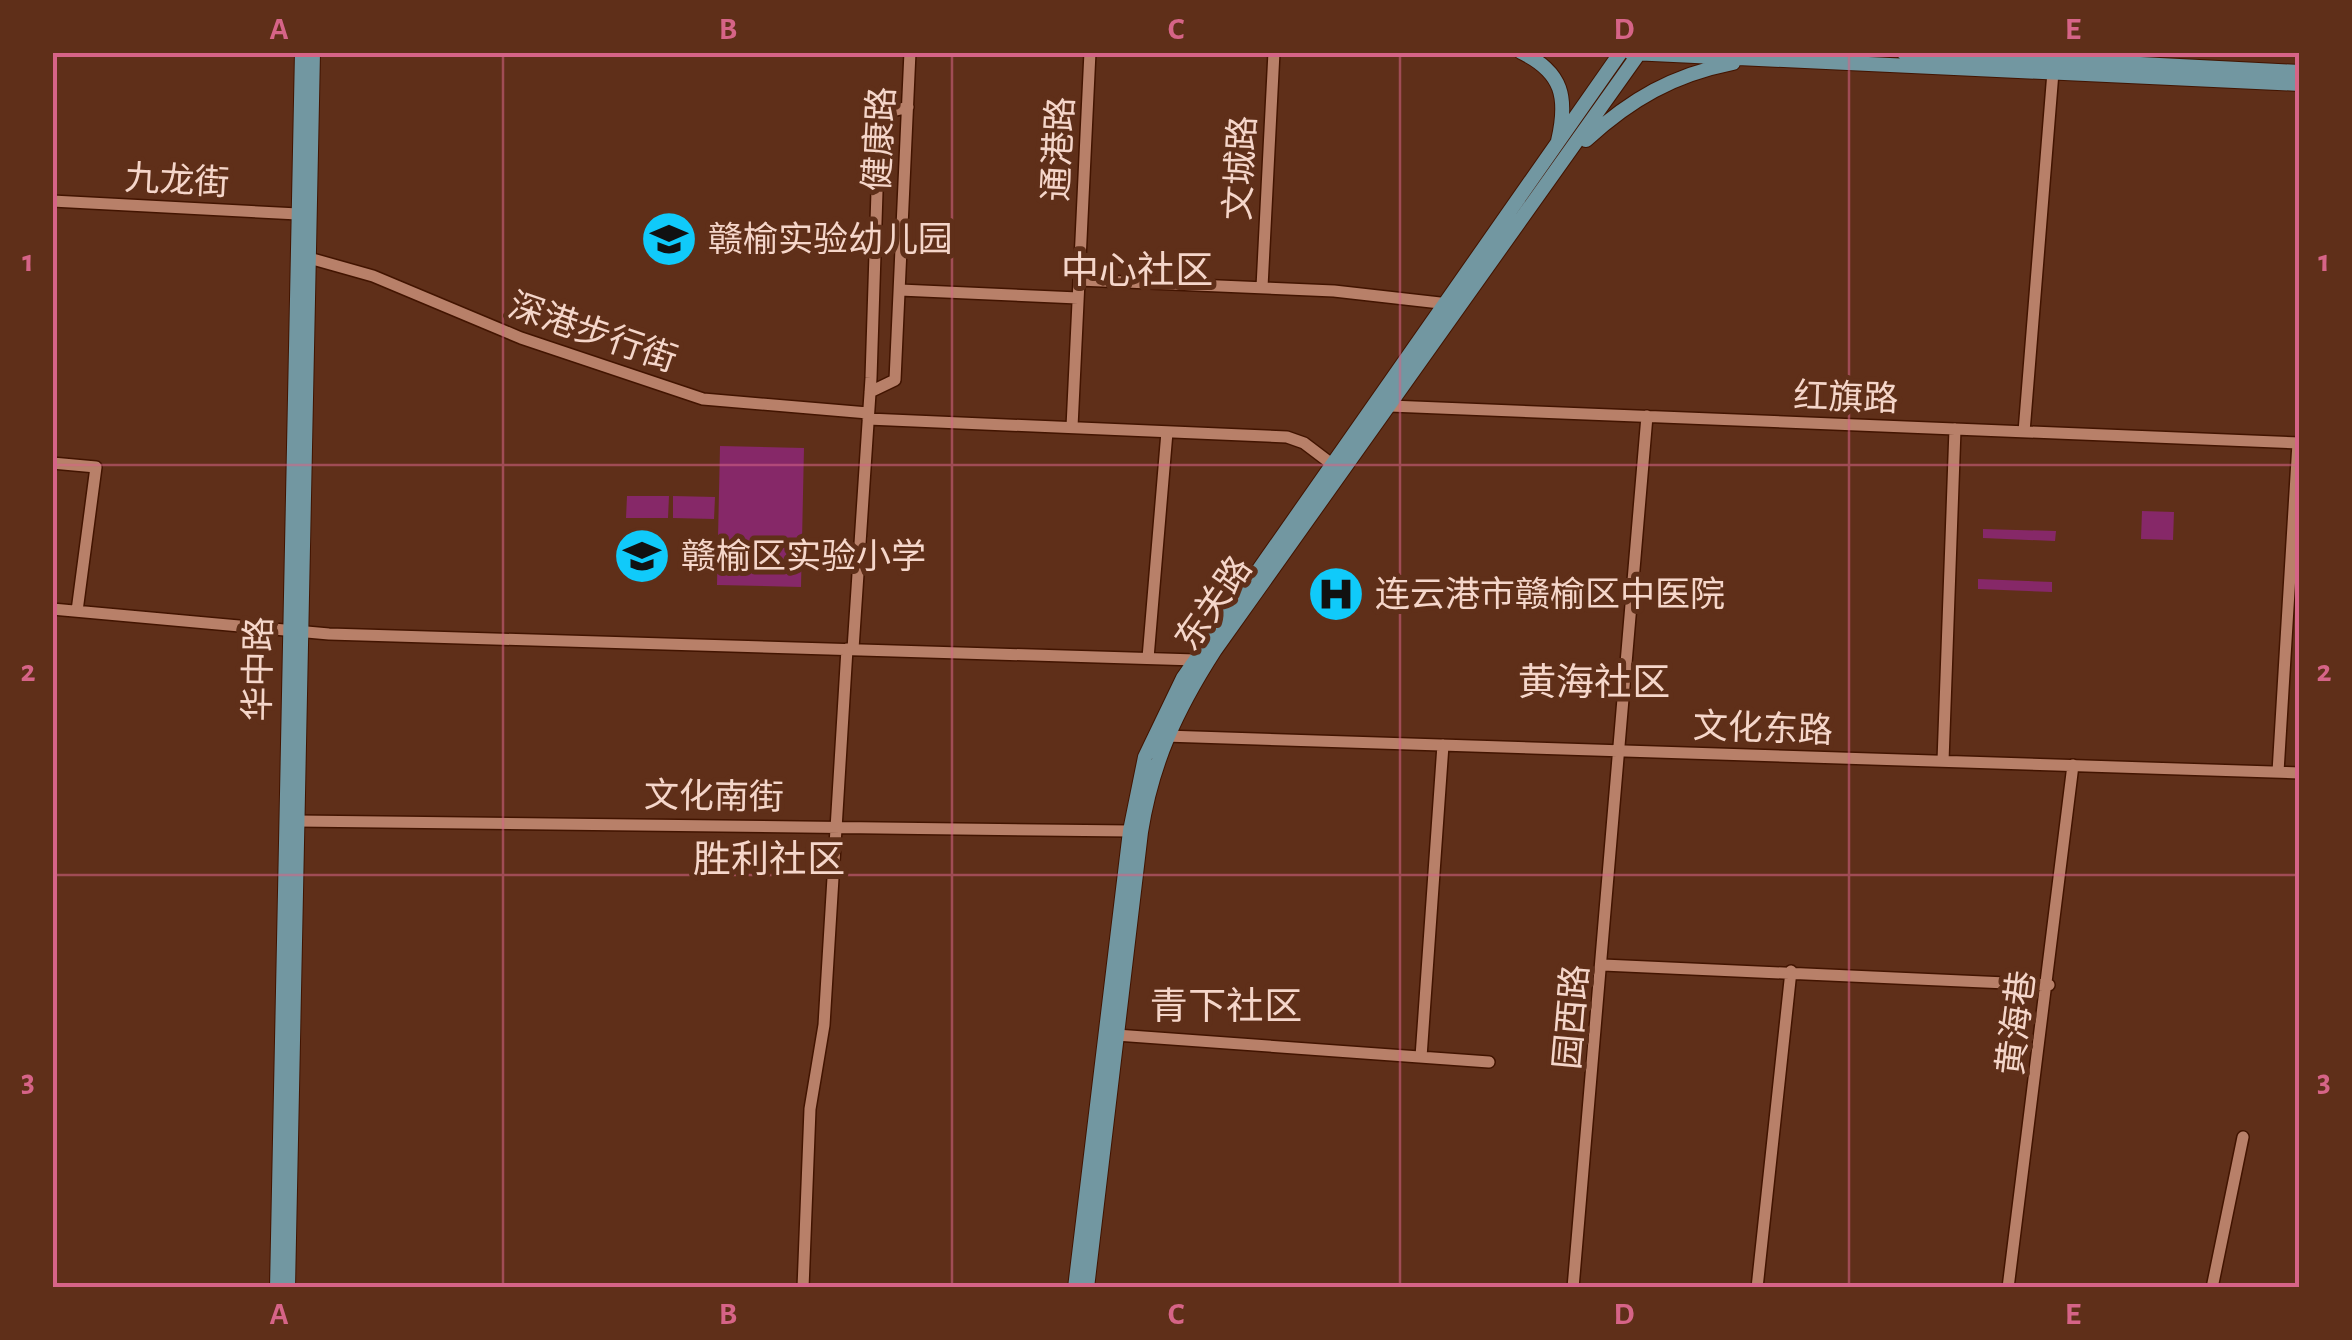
<svg xmlns="http://www.w3.org/2000/svg" width="2352" height="1340" viewBox="0 0 2352 1340" font-family="'Alegreya Sans','Noto Sans SC',sans-serif">
<rect width="100%" height="100%" fill="#5f2f19"/>
<path fill="#862868" d="M720,446L804,448L801,587L717,585Z
M627,496H669L668,518H626Z
M673,496L715,497L714,519L673,518Z
M2142,511L2174,512L2173,540L2141,539Z
M1983,529L2056,531L2055,541L1983,538Z
M1978,579L2052,582V592L1978,589Z"/>
<g fill="none" stroke-linecap="round" stroke-linejoin="round">
<g stroke="#421400" stroke-width="14">
<path id="minor" d="M52,201L298,214
M309,258L373,276L521,338L703,399L868,413
M1079,280L1334,291L1449,304
M1262,287L1274,52
M900,290L1078,298
M870,392L895,380L910,52
M1390,406L2300,443
M868,419L1287,437L1304,443L1333,465
M1072,427L1090,52
M2024,432L2053,72
M52,463L96,467L77,611
M52,609L329,634L1196,660
M853,649L871,378L879,129L889,112L908,107
M1148,658L1167,432
M1165,736L2300,773
M1943,761L1955,429
M2278,772L2298,443
M297,821L1130,831
M1603,965L2049,985
M1116,1035L1489,1062
M1421,1057L1443,745
M803,1288L810,1109L824,1025L847,649
M1573,1288L1647,416
M1757,1288L1791,971
M2008,1288L2073,765
M2212,1288L2243,1137"/>
</g>
<g stroke="#421400" stroke-width="16">
<path id="major" d="M1521,52C1563,72 1568,98 1558,141
M1903,52L2300,72
M1631,53L2300,84
M1586,140C1631,99 1673,75 1733,63
M277,1288L302,52
M288,1288L313,52
M1075,1288L1130,831L1145,757L1183,678L1621,52
M1087,1288L1141,832C1152,762 1177,709 1215,650L1640,52"/>
</g>
<use href="#minor" stroke="#b88069" stroke-width="11"/>
<use href="#major" stroke="#7297a1" stroke-width="14"/>
</g>
<path fill="none" stroke="#d66487" stroke-width="2.5" stroke-opacity="0.55" d="M503,52V1288M952,52V1288M1400,52V1288M1849,52V1288M52,465H2300M52,875H2300"/>
<defs>
<g id="school-disc" transform="scale(2.875)"><circle r="9.5" fill="#10cafa" stroke="#5f2f19"/><path d="M0-5L7-2L0 1L-7-2ZM-4 1L0 2.5L4 1V4Q0 6-4 4Z" fill="#111"/></g>
<g id="hospital-disc" transform="scale(2.875)"><circle r="9.5" fill="#10cafa" stroke="#5f2f19"/><path d="M-5-5h3v3.5h4V-5h3V5h-3V1.5h-4V5h-3Z" fill="#111"/></g>
</defs>
<g fill-rule="evenodd">
<use href="#school-disc" x="669" y="239"/>
<use href="#school-disc" x="642" y="556"/>
<use href="#hospital-disc" x="1336" y="594"/>
</g>
<g text-anchor="middle" stroke-width="10" stroke-linejoin="round" paint-order="stroke">
<g font-size="35" fill="#f5d6ca" stroke="#5f2f19">
<text transform="translate(879 139) rotate(-87)" y="12">健康路</text>
<text transform="translate(1058 149) rotate(-87)" y="12">通港路</text>
<text transform="translate(1240 168) rotate(-87)" y="12">文城路</text>
<text transform="translate(177 180) rotate(3)" y="12">九龙街</text>
<text transform="translate(593 332) rotate(19)" y="12">深港步行街</text>
<text transform="translate(1846 397) rotate(2)" y="12">红旗路</text>
<text transform="translate(1213 603) rotate(-55)" y="12">东关路</text>
<text transform="translate(258 669) rotate(-89)" y="12">华中路</text>
<text transform="translate(1763 728) rotate(2)" y="12">文化东路</text>
<text transform="translate(714 796) rotate(1)" y="12">文化南街</text>
<text transform="translate(1571 1017) rotate(-85)" y="12">园西路</text>
<text transform="translate(2016 1023) rotate(-83)" y="12">黄海巷</text>
</g>
<g font-size="35" fill="#f5d6ca" stroke="#5f2f19" text-anchor="start">
<text x="708" y="251">赣榆实验幼儿园</text>
<text x="681" y="568">赣榆区实验小学</text>
<text x="1375" y="606">连云港市赣榆区中医院</text>
</g>
<g font-size="38" fill="#f5d6ca" stroke="#5f2f19">
<text x="1137" y="283">中心社区</text>
<text x="1594" y="695">黄海社区</text>
<text x="769" y="872">胜利社区</text>
<text x="1226" y="1019">青下社区</text>
</g>
</g>
<rect width="2352" height="1340" fill="none" stroke="#5f2f19" stroke-width="110"/>
<rect x="55" y="55" width="2242" height="1230" fill="none" stroke="#d66487" stroke-width="4"/>
<g font-size="32" text-anchor="middle" font-weight="bold" fill="#d66487">
<text x="279" y="39">A</text>
<text x="728" y="39">B</text>
<text x="1176" y="39">C</text>
<text x="1624" y="39">D</text>
<text x="2073" y="39">E</text>
<text x="28" y="271">1</text>
<text x="2324" y="271">1</text>
<text x="28" y="681">2</text>
<text x="2324" y="681">2</text>
<text x="28" y="1091">3</text>
<text x="2324" y="1091">3</text>
<text x="279" y="1324">A</text>
<text x="728" y="1324">B</text>
<text x="1176" y="1324">C</text>
<text x="1624" y="1324">D</text>
<text x="2073" y="1324">E</text>
</g>
</svg>
